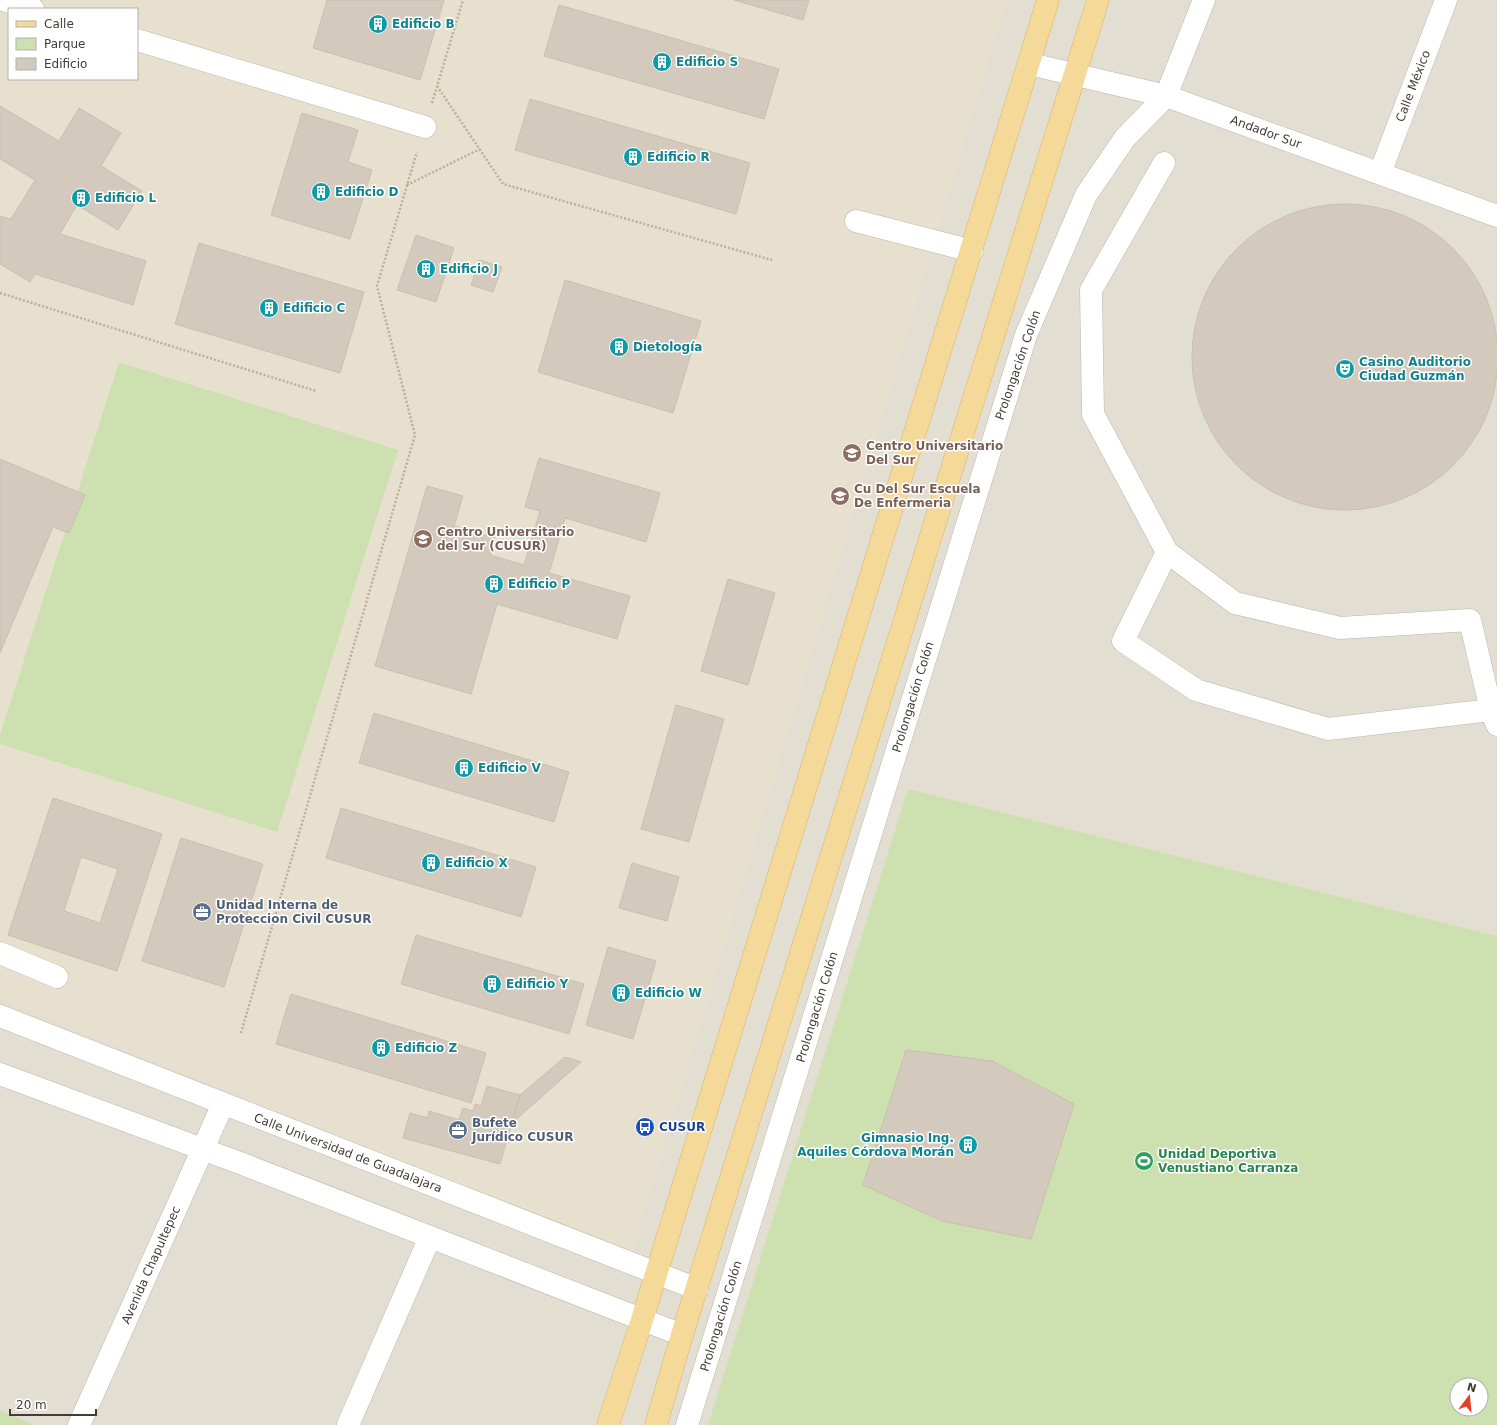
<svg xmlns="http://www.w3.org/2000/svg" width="1497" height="1425" viewBox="0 0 1497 1425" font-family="'DejaVu Sans',sans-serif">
<rect width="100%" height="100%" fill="#f0ece4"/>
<path fill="#e3ded2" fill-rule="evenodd" d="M0,0H1497V1425H0ZM9,9H137V79H9ZM1457,1385H1481V1409H1457Z"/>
<path fill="#e8e0cf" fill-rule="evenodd" d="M0,0H1007L632,1255L0,999ZM9,9H137V79H9Z"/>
<path fill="#cce1af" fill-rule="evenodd" d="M119,362L398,450L277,832L0,744V735Z
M908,789L1497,936V1425H708ZM1457,1385H1481V1409H1457Z
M0,1410L34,1425H0Z"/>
<path fill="#d3cabd" stroke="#cabfae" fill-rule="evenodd" d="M327,0H444L420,80L313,48Z
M734,0H809L803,20Z
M559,5L779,69L764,119L544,56Z
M530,99L750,163L736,214L515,150Z
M0,106L59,141L79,108L121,133L101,166L142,191L118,230L77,205L60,234L146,261L133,305L35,274L30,282L0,264V216L11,219L35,180L0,159Z
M302,113L358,130L348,162L372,170L350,239L271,215Z
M1192 357a153 153 0 1 1 306 0a153 153 0 1 1-306 0Z
M416,235L454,248L436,302L397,290Z
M199,243L364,292L340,373L175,324Z
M479,260L502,267L493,292L471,285Z
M565,280L701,321L673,413L538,372Z
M539,458L660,493L646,542L565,518L549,573L630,596L617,639L497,604L471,694L375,666L427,486L463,496L454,526L495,538L490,555L524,565L540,511L525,507Z
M0,459L85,495L69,533L53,527L0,653Z
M728,579L775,593L748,685L701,671Z
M676,705L724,719L689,842L641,829Z
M374,713L569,772L554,822L359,763Z
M53,798L162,834L117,971L8,935ZM81,857L118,869L100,923L64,911Z
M341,808L536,867L521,917L326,858Z
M181,838L263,864L224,987L142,961Z
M632,863L679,877L667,921L619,908Z
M416,935L584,984L569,1034L401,984Z
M608,947L656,961L633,1039L586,1025Z
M291,994L486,1053L471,1103L276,1044Z
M906,1050L992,1061L1074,1104L1031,1239L942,1221L863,1185Z
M565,1057L581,1062L512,1123L520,1095Z
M487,1086L520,1095L500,1164L403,1138L410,1113L428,1118L429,1111L459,1120L463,1108L473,1111L475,1104L481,1106Z"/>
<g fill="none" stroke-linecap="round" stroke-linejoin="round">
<g stroke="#bdb6aa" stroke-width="23">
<path id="minor" d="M3,0L33,9
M137,40L425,127
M1030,64L1166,96L1497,216
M1164,163L1091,290L1093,414L1167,552L1235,603L1340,628L1470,620L1491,710L1497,725
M1380,173L1446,0
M856,221L972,251
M1167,552L1123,641L1196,690L1328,729L1491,710
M0,953L57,977
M0,1016L697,1289
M0,1074L240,1163L682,1335
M79,1425L223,1104
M348,1425L430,1237
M687,1425L1026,335L1086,195L1125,138L1166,96L1204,0"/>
</g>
<g stroke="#d8b56a" stroke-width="23">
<path id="major" d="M608,1425L642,1320L1048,0
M656,1425L682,1335L1098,0"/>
</g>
<path stroke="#bbaf9a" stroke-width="2.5" stroke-dasharray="2 2" stroke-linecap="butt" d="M437,86L503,184L772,260
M432,103L463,0
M407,185L480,149
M0,293L316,391
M241,1033L415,435L377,286L417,152"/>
<use href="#minor" stroke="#fff" stroke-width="22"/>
<use href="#major" stroke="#f5d998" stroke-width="22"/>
</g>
<defs>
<g id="building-disc" transform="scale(1)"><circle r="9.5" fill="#0f9aa8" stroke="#fff"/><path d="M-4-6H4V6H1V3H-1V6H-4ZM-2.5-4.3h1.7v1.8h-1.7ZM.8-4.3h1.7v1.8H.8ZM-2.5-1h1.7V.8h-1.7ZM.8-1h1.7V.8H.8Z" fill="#fff"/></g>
<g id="theatre-disc" transform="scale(1)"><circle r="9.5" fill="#0f9aa8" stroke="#fff"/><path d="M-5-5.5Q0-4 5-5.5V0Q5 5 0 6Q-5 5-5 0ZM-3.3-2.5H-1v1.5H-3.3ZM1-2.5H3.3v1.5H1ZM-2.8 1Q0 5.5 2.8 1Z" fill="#fff"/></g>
<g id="university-disc" transform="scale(1)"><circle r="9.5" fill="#8d6e63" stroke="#fff"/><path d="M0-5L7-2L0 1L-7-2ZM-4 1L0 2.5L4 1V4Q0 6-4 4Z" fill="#fff"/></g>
<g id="office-disc" transform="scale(1)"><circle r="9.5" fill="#5c6f8a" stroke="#fff"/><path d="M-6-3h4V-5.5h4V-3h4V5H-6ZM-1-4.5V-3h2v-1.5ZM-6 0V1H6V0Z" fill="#fff"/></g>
<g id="bus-disc" transform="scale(1)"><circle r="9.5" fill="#1a4fb4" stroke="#fff"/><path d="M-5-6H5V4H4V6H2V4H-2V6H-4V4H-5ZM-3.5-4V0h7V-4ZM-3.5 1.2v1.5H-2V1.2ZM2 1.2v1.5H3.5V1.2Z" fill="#fff"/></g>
<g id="stadium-disc" transform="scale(1)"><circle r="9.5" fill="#2e9e5b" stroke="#fff"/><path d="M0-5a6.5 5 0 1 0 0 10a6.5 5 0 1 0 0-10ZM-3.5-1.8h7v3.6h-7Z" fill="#fff"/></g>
</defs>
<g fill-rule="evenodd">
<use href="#building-disc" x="378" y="24"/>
<use href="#building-disc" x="662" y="62"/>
<use href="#building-disc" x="633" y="157"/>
<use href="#building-disc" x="321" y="192"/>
<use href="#building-disc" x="81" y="198"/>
<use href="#building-disc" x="426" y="269"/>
<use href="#building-disc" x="269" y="308"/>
<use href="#building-disc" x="619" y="347"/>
<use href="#theatre-disc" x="1345" y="369"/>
<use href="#university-disc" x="852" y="453"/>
<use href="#university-disc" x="840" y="496"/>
<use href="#university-disc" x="423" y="539"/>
<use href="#building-disc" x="494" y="584"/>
<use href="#building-disc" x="464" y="768"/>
<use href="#building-disc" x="431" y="863"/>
<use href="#office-disc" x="202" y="912"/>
<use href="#building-disc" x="492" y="984"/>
<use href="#building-disc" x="621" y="993"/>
<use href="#building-disc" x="381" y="1048"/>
<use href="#bus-disc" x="645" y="1127"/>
<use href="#office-disc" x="458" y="1130"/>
<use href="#building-disc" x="968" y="1145"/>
<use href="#stadium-disc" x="1144" y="1161"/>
</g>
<g text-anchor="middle" stroke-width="3" stroke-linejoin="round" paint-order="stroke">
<g font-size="12" font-weight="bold" fill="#0d838f" stroke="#fff" text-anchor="start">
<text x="392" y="28">Edificio B</text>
<text x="676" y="66">Edificio S</text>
<text x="647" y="161">Edificio R</text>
<text x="335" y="196">Edificio D</text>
<text x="95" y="202">Edificio L</text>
<text x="440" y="273">Edificio J</text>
<text x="283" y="312">Edificio C</text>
<text x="633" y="351">Dietología</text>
<text x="1359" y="366">Casino Auditorio<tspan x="1359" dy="14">Ciudad Guzmán</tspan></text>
<text x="508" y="588">Edificio P</text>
<text x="478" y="772">Edificio V</text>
<text x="445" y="867">Edificio X</text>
<text x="506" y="988">Edificio Y</text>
<text x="635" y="997">Edificio W</text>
<text x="395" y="1052">Edificio Z</text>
<text x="954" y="1142" text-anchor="end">Gimnasio Ing.<tspan x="954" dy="14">Aquiles Córdova Morán</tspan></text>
</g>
<g font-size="12" fill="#413c34" stroke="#fff">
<text transform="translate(1413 86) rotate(-69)" y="4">Calle México</text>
<text transform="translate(1266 132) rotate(20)" y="4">Andador Sur</text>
<text transform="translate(1018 365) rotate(-71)" y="4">Prolongación Colón</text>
<text transform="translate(913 697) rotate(-73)" y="4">Prolongación Colón</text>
<text transform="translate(817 1007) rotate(-73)" y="4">Prolongación Colón</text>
<text transform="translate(348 1153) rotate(21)" y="4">Calle Universidad de Guadalajara</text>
<text transform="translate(151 1265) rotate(-66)" y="4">Avenida Chapultepec</text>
<text transform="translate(721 1316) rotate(-73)" y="4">Prolongación Colón</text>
</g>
<g font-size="12" font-weight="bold" fill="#785e54" stroke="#fff" text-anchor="start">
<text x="866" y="450">Centro Universitario<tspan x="866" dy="14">Del Sur</tspan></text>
<text x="854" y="493">Cu Del Sur Escuela<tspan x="854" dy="14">De Enfermeria</tspan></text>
<text x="437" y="536">Centro Universitario<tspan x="437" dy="14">del Sur (CUSUR)</tspan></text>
</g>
<g font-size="12" font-weight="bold" fill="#4e5e75" stroke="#fff" text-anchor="start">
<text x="216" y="909">Unidad Interna de<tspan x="216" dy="14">Proteccion Civil CUSUR</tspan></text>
<text x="472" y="1127">Bufete<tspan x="472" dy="14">Jurídico CUSUR</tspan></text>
</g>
<g font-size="12" font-weight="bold" fill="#164399" stroke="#fff" text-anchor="start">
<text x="659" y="1131">CUSUR</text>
</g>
<g font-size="12" font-weight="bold" fill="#27864d" stroke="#fff" text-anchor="start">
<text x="1158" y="1158">Unidad Deportiva<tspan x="1158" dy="14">Venustiano Carranza</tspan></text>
</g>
</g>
<rect x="8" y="8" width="130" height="72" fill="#ffffff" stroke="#b3b1ae"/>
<rect x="16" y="21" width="20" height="6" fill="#f5d998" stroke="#b3b1ae"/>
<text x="44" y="28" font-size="12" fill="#413c34">Calle</text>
<rect x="16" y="38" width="20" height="12" fill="#cce1af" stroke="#b3b1ae"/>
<text x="44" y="48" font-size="12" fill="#413c34">Parque</text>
<rect x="16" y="58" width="20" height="12" fill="#d3cabd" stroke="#b3b1ae"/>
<text x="44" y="68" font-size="12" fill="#413c34">Edificio</text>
<g transform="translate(1469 1397) rotate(16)"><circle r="19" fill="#ffffff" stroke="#b3b1ae"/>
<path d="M0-3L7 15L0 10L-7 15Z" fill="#e63e25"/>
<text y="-6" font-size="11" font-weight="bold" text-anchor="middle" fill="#413c34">N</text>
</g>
<path d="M10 1409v6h86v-6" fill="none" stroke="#413c34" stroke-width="2"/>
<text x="16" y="1409" font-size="12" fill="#413c34" stroke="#ffffff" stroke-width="3" paint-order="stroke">20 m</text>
</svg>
